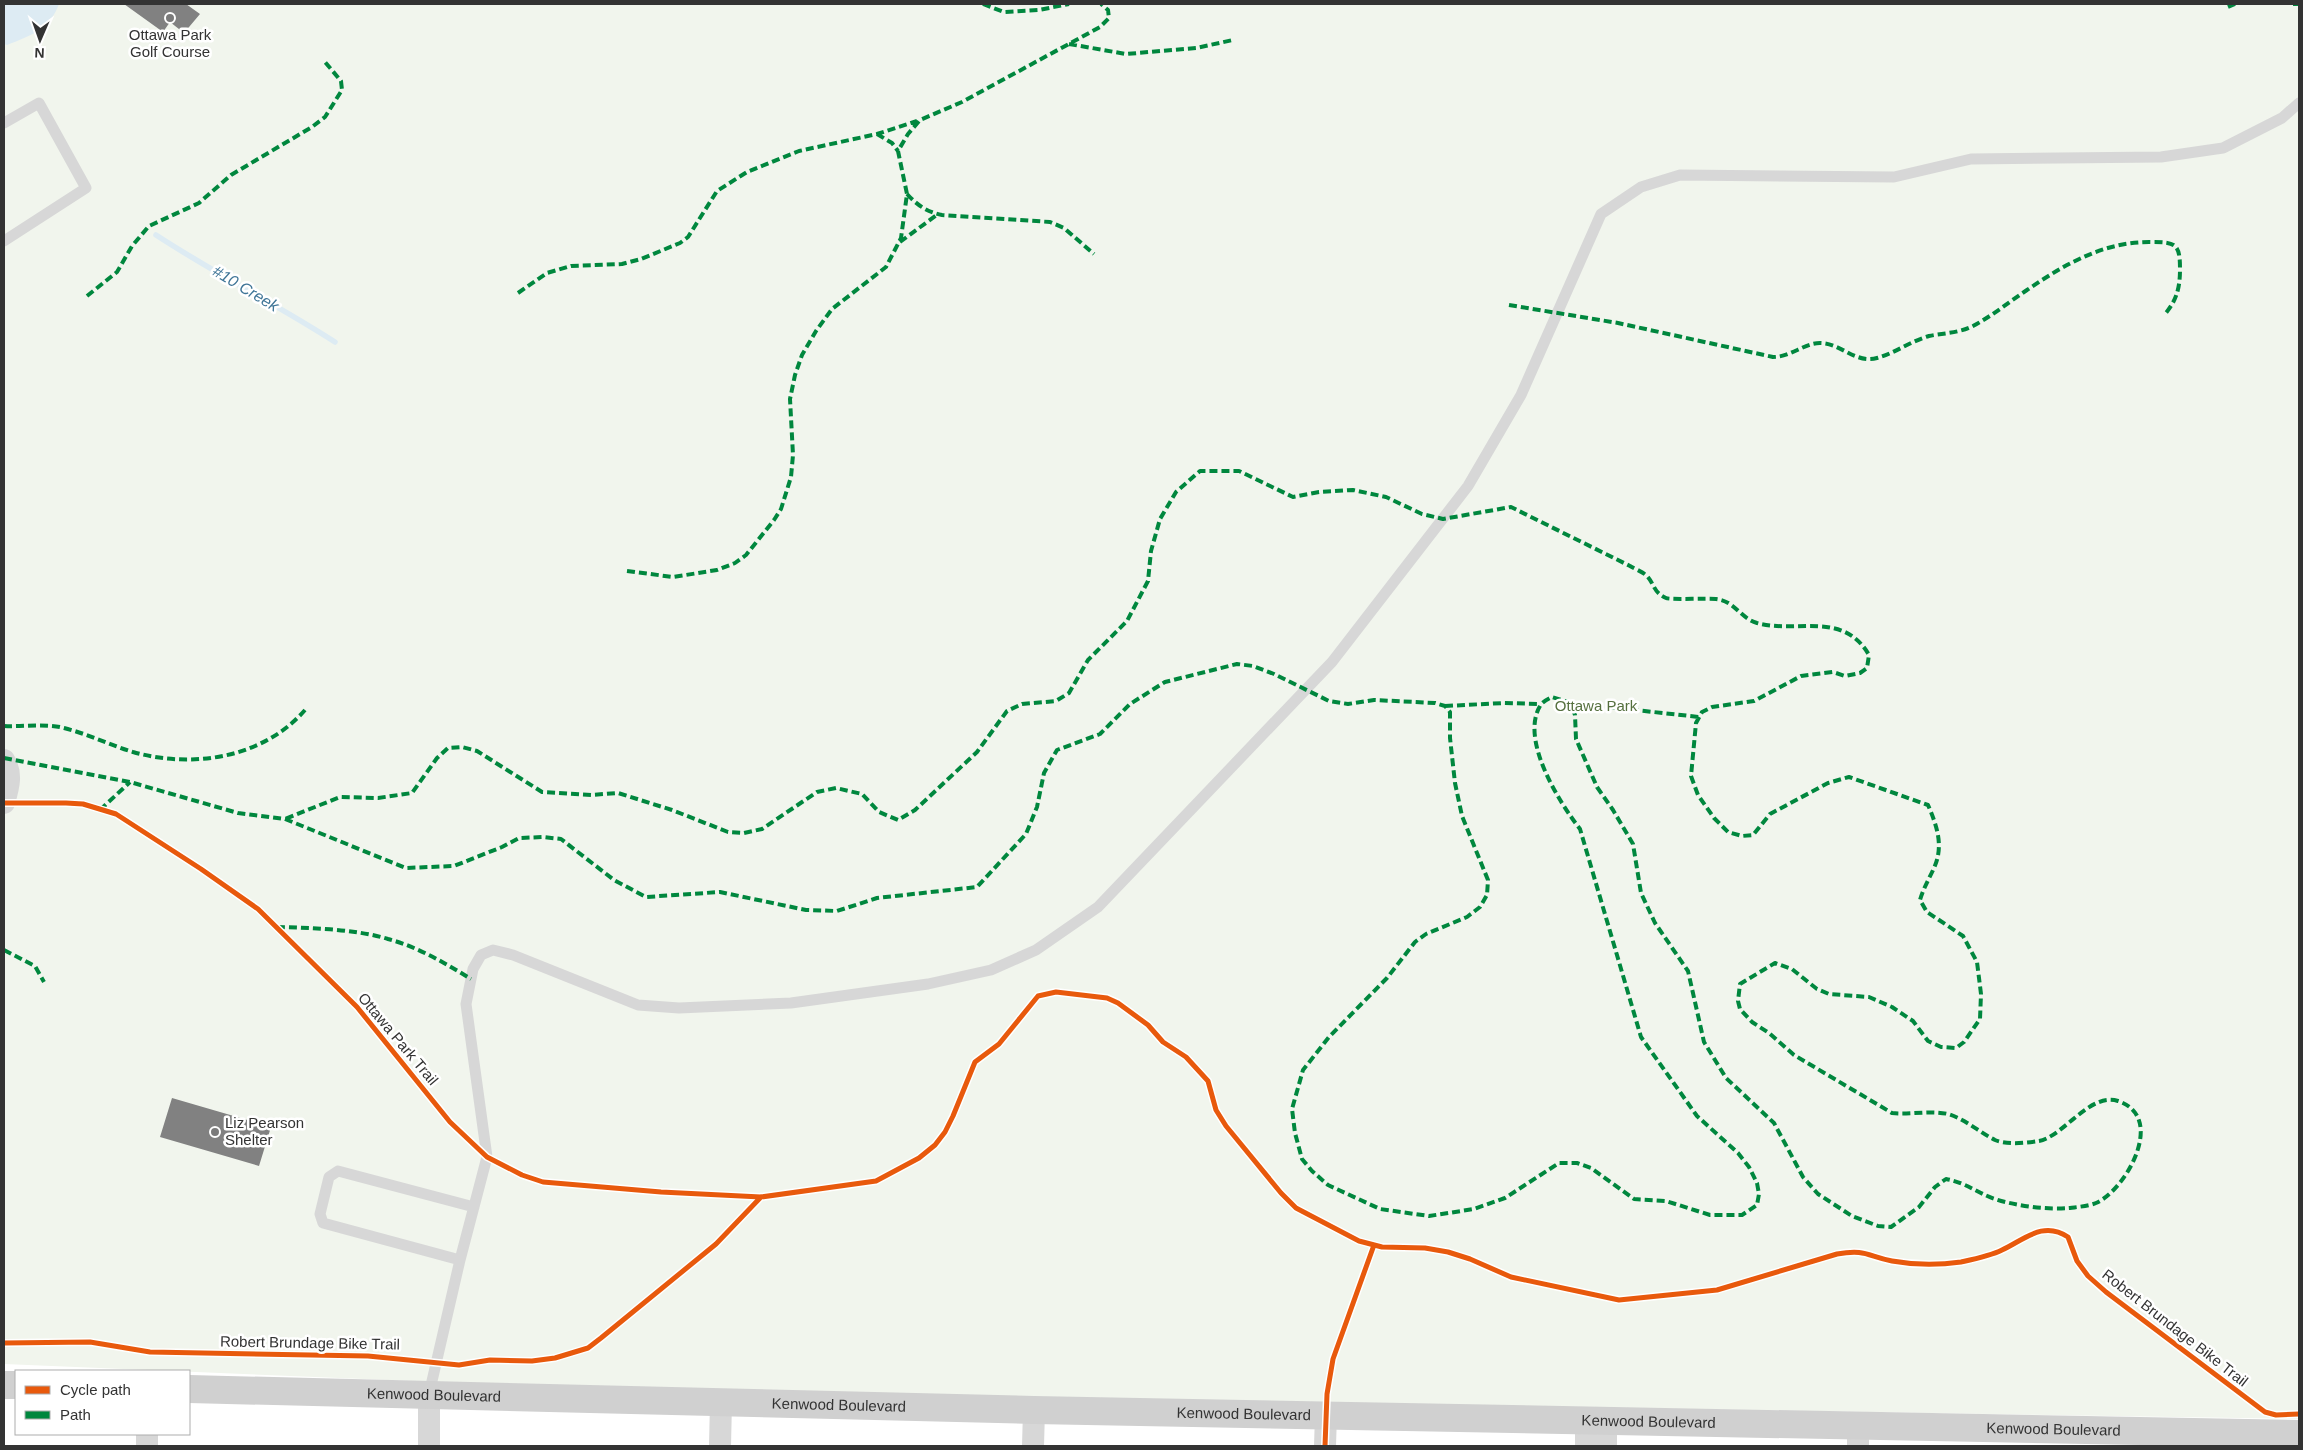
<svg xmlns="http://www.w3.org/2000/svg" width="2303" height="1450" viewBox="0 0 2303 1450" font-family="Helvetica,sans-serif">
<rect width="100%" height="100%" fill="#fff"/>
<path fill="#f1f5ed" d="M4,4H2299V1419L944,1397L413,1381L4,1364Z"/>
<path fill="#ddebf3" d="M4,4H59C50,29 30,36 7,45L4,44Z"/>
<g fill="none" stroke-linecap="round" stroke-linejoin="round">
<path stroke="#ddebf3" stroke-width="5.5" d="M156,235C214,273 276,304 335,342"/>
</g>
<path fill="#818181" d="M124,4H186L200,14L184,33L170,22L163,32Z
M172,1098L271,1127L259,1166L160,1137Z"/>
<g fill="none" stroke-linecap="round" stroke-linejoin="round">
<path stroke="#d7d7d7" stroke-width="11" d="M4,123L39,103L86,188L4,241
M460,1260L323,1223L320,1214L329,1177L338,1171L474,1207
M429,1394L460,1260L487,1157L466,1004L473,969L481,955L493,950L513,955L638,1005L679,1008L791,1003L928,984L991,970L1036,950L1098,907L1332,662L1468,486L1521,395L1601,214L1641,187L1680,175L1894,177L1971,159L2161,157L2223,148L2282,118L2299,103"/>
<path stroke="#d7d7d7" stroke-width="22" d="M4,760C13,774 8,789 4,803
M147,1446V1434
M429,1446V1394
M720,1446L721,1402
M1033,1446L1034,1410
M1325,1446L1326,1415
M1586,1446V1420
M1606,1446V1421
M1858,1446V1425"/>
<g stroke="#d0d0d0" stroke-width="28">
<path d="M4,1385H16"/>
<path id="s1" d="M189,1389L1034,1410L2299,1434"/>
</g>
<path stroke="#00873e" stroke-width="4" stroke-dasharray="8 4" stroke-linecap="butt" d="M983,4L1004,12L1039,10L1069,4
M2293,4H2299
M2228,7L2235,4
M1069,44L1126,54L1196,48L1233,40
M877,134L892,143L898,151
M907,194C917,205 927,212 942,215L1050,222L1064,228L1094,254
M900,242L938,214
M518,293L547,273L571,266L622,264L641,259L680,243L688,237L717,191L747,172L799,151L877,134L917,121
M87,296L117,272L132,246L149,226L199,203L231,175L312,127L325,117L342,90L341,81L325,62
M1509,305L1618,323L1773,357C1791,357 1804,343 1820,343C1841,343 1855,364 1877,358C1895,353 1911,341 1929,336C1944,333 1959,333 1973,326C1992,316 2009,302 2027,290C2065,264 2105,241 2152,242C2176,242 2180,244 2180,269C2180,287 2177,300 2165,314
M627,571L673,577L717,570L735,563L746,555L774,520L781,509L791,477L793,455L790,399L795,375L802,355L816,331L832,309L886,267L901,238L907,194L898,151L908,134L920,120L962,102L1100,27L1109,18L1108,10L1101,4
M1571,703L1699,717
M1445,706L1504,703L1540,704
M4,726C24,727 45,723 64,728C88,734 110,745 133,752C193,769 263,758 305,710
M4,758L130,782L238,813L285,819L406,868L454,866L502,847L519,838L543,837L561,839L614,880L646,897L720,892L806,910L837,911L877,898L977,887L1026,834L1037,807L1044,773L1057,750L1100,734L1130,704L1165,682L1237,664L1253,666L1274,674L1329,701L1348,704L1374,700L1435,703L1445,706L1450,712V738L1455,783L1462,816L1488,880L1487,895L1480,907L1467,917L1426,934L1415,942L1387,978L1329,1037L1303,1070L1292,1109L1295,1133L1302,1159L1312,1171L1328,1185L1380,1209L1429,1216L1474,1209L1505,1198L1559,1163H1577L1591,1168L1634,1199L1666,1201L1710,1215H1742L1757,1205L1759,1194L1757,1183L1749,1167L1738,1153L1697,1116L1641,1037L1580,829C1559,802 1520,740 1540,706C1542,702 1548,699 1552,697L1571,703L1575,715L1576,739L1597,787L1613,810L1633,844L1641,893L1655,923L1688,971L1704,1042L1726,1078L1774,1123L1803,1177L1818,1194L1852,1216L1878,1226L1891,1227L1919,1207L1935,1187L1946,1179C1967,1183 1977,1193 1995,1199C2016,1206 2047,1210 2070,1208C2077,1207 2089,1206 2096,1203C2126,1190 2167,1117 2118,1101C2090,1092 2064,1136 2039,1141C2026,1143 2007,1145 1995,1140C1979,1132 1965,1119 1948,1114C1930,1110 1911,1115 1892,1113L1794,1055L1769,1033L1752,1022L1740,1009L1738,1001L1740,984L1775,963L1792,969L1817,989L1829,994L1869,997L1892,1007L1913,1021L1928,1041L1941,1047L1956,1048L1964,1042L1980,1019L1981,994L1977,962L1963,936L1927,912L1920,900C1923,889 1929,879 1934,868C1944,846 1937,826 1928,805L1849,777L1828,783L1770,814L1753,835L1742,836L1728,832L1714,818L1698,795L1691,776L1696,723L1702,712L1712,707L1754,701L1801,676L1833,672L1845,676L1860,673L1867,668L1869,655C1843,610 1797,634 1757,623C1740,618 1735,601 1716,599C1707,598 1670,600 1666,598C1653,592 1655,585 1647,576C1643,572 1635,569 1630,566L1511,507L1443,519L1422,514L1386,497L1353,490L1319,492L1293,497L1239,471H1200L1176,492L1160,519L1151,551L1148,581L1127,621L1088,660L1069,693L1056,701L1022,704L1007,711L977,752L915,810L898,820L879,812L862,794L836,788L817,792L762,829L744,833L728,832L672,810L618,793L591,795L542,792L477,751L462,747L448,748L437,758L412,793L378,798L340,797L285,819
M100,810L130,782
M277,927C311,928 356,929 388,939C418,947 445,963 471,979
M4,950L35,966L44,982"/>
<g stroke="#fff" stroke-width="8">
<path id="cycleway" d="M4,803H66L83,804L116,814L201,869L258,909L357,1007L450,1122L487,1157L522,1175L543,1182L661,1192L761,1197L876,1181L919,1158L935,1145L945,1132L953,1116L975,1062L999,1044L1038,996L1056,992L1107,998L1118,1003L1148,1025L1163,1042L1186,1057L1208,1081L1216,1110L1226,1126L1281,1193L1296,1208L1359,1241L1382,1247L1425,1248L1448,1252L1470,1259L1511,1277L1619,1300L1717,1290L1837,1254C1866,1249 1867,1256 1892,1261C1914,1265 1940,1265 1961,1262C1975,1259 1990,1256 2002,1250C2024,1240 2043,1220 2068,1237L2077,1261L2088,1276L2106,1292L2265,1412L2276,1415L2299,1414
M4,1343L90,1342L150,1352L368,1356L459,1365L490,1360L532,1361L555,1358L588,1348L601,1338L716,1244L761,1197
M1325,1446L1327,1394L1333,1359L1374,1245"/>
</g>
<use href="#cycleway" stroke="#e8590c" stroke-width="5"/>
</g>
<g fill="#7a7a7a" stroke="#fff" stroke-width="2">
<circle cx="170" cy="18" r="5"/>
<circle cx="215" cy="1132" r="5"/>
</g>
<g text-anchor="middle" stroke-width="5" stroke-linejoin="round" paint-order="stroke">
<g font-size="15" fill="#333" stroke="#fff">
<text x="170" y="40">Ottawa Park<tspan x="170" dy="17">Golf Course</tspan></text>
<text x="225" y="1128" text-anchor="start">Liz Pearson<tspan x="225" dy="17">Shelter</tspan></text>
</g>
<g font-size="15" fill="#56703f" stroke="#fff">
<text x="1596" y="711">Ottawa Park</text>
</g>
<g font-size="15" fill="#333" stroke="#fff">
<text transform="translate(398 1039) rotate(50)" y="5">Ottawa Park Trail</text>
<text transform="translate(2175 1328) rotate(38)" y="5">Robert Brundage Bike Trail</text>
<text transform="translate(310 1343) rotate(1)" y="5">Robert Brundage Bike Trail</text>
<text dy="5" stroke="none"><textPath href="#s1" startOffset="245">Kenwood Boulevard</textPath></text>
<text dy="5" stroke="none"><textPath href="#s1" startOffset="650">Kenwood Boulevard</textPath></text>
<text dy="5" stroke="none"><textPath href="#s1" startOffset="1055">Kenwood Boulevard</textPath></text>
<text dy="5" stroke="none"><textPath href="#s1" startOffset="1460">Kenwood Boulevard</textPath></text>
<text dy="5" stroke="none"><textPath href="#s1" startOffset="1865">Kenwood Boulevard</textPath></text>
</g>
<g font-size="16" font-style="italic" fill="#3f7597" stroke="#fff">
<text transform="translate(246 288) rotate(31)" y="6">#10 Creek</text>
</g>
</g>
<rect width="2303" height="1450" fill="none" stroke="#333333" stroke-width="10"/>
<rect x="15" y="1370" width="175" height="65" fill="#ffffff" stroke="#adadad"/>
<rect x="25" y="1386" width="25" height="8" fill="#e8590c" stroke="#adadad"/>
<text x="60" y="1395" font-size="15" fill="#333333">Cycle path</text>
<rect x="25" y="1411" width="25" height="8" fill="#00873e" stroke="#adadad"/>
<text x="60" y="1420" font-size="15" fill="#333333">Path</text>
<g transform="translate(40 40) rotate(182)" stroke="#ffffff" stroke-width="4" paint-order="stroke">
<path d="M0-4L9 19L0 12L-9 19Z" fill="#333333"/>
<text y="-8" font-size="14" font-weight="bold" text-anchor="middle" fill="#333333">N</text>
</g>
</svg>
